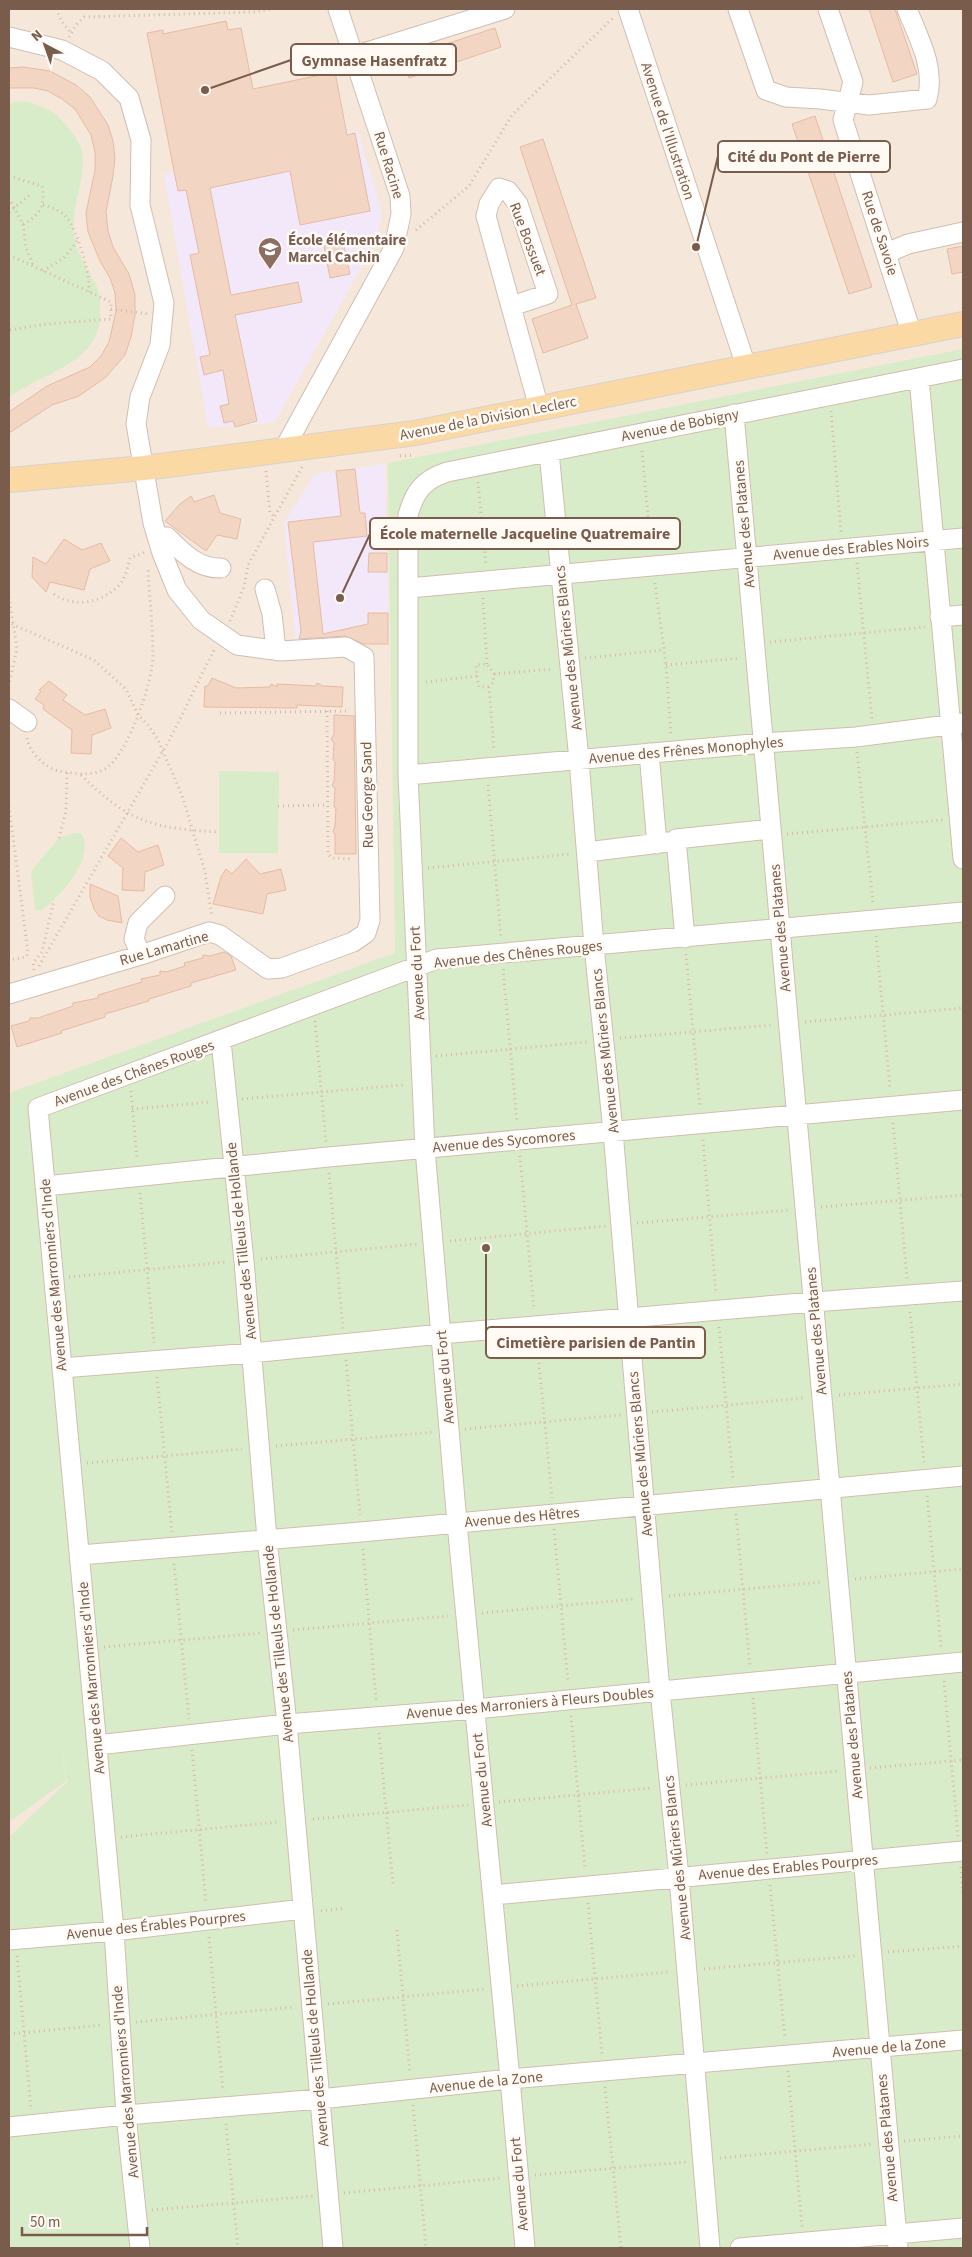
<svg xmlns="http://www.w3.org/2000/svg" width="972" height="2257" viewBox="0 0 972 2257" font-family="'Source Sans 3',sans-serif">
<rect width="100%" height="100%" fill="#fdf6ec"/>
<!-- residential -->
<path fill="#f5e8da" d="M9 9H963V2248H9Z"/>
<!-- education -->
<path fill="#f3e8fa" d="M358 131 382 213 377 239 275 422 208 428 164 175Z
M385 464 389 644 296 647 284 523 315 474Z"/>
<!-- green -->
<path fill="#d8ecc9" d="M24 101C32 104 41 106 49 110 60 115 79 139 82 151 87 179 70 206 74 234 78 258 88 268 98 289 101 295 101 323 98 330 84 368 38 376 9 397V103Z
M963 349V2248H9V1837L67 1782 58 1725 66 1781 9 1822V1093L395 953 388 463Z
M219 771 279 772 278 853H219Z
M74 833H81C97 857 59 898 41 911L35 910 31 871 59 838Z"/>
<!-- building -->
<path fill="#f3d5c3" stroke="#e6bba3" d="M869 9H895L917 74 893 82Z
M226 21 228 30 241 28 253 89 335 72 347 135 355 133 370 211 300 225 290 171 210 188 231 295 298 282 302 302 235 315 257 421 235 427 233 421 224 423 220 406 229 404 223 370 204 375 200 357 210 355 190 255 199 253 186 190 178 191 147 33 163 30V34Z
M495 28 501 47 409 78 403 58Z
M23 67 50 71 76 85 90 97 108 125 113 141 115 158 113 176 106 212 108 231 113 247 129 274 135 295V315L131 337 125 355 106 377 79 396 52 405 9 433V412L47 386 90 367 101 356 109 342 116 311 115 293 110 278 100 261 88 232 86 213 95 170V152L91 135 75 109 62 99 48 91 34 88H9V68Z
M815 116 872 287 849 294 792 124Z
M543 139 596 298 576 304 588 338 543 353 532 319 572 305 520 147Z
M343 242 350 274 330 278 324 246Z
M963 246V272L952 274 947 249Z
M355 469 360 513H365L367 536 313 542 323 634 368 624V613H388V644H364L345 636 299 639 301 631 288 522 341 516 336 471Z
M214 495 220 513 241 519 237 539 217 535 206 551 165 521 179 505 191 496 194 502Z
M64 539 82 550 101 543 110 561 90 569 84 590 50 582 46 592 32 577 33 557 46 564Z
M369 553H387V572H368Z
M212 678 236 688 270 687 271 684 277 687V684L316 686 317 683 323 686 343 687 342 707 297 705V708L204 707 205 686H208Z
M49 681 67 695 63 700 85 715 105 709 111 728 92 735 91 754 71 753 72 730 43 709 44 705 35 699 41 691 39 690Z
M334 715 354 716 356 854H335V834L333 832 335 826 336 807H334L335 788 332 786 334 781 335 762 333 760 334 742 331 740 334 734Z
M121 838 138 852 158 845 164 865 145 872 144 891 122 890 123 868 108 856Z
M246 859 260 874 281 869 286 890 267 894 263 914 213 904 221 877 226 869 232 874Z
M90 884 118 896 122 923 107 920 99 916 94 909 90 897Z
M224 952 231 956 236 970 191 983V986L149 999V1001L105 1014V1017L61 1031 62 1033 17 1047 11 1026 29 1021 30 1018H38L73 1006V1003L98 998V995L142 982 141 979 160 975V971L166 972 185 966 184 963 203 958V955L210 956Z"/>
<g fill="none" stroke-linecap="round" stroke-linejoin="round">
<!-- minor casing -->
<g stroke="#d1beb0" stroke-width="21">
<path id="minor" d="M628 9 746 366
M738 9 766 90 786 97 820 99 869 105 927 99C936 68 918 37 907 9
M828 9 853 82 843 120 912 335
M9 37 62 50 102 71 129 98 141 140 140 205 164 303 160 345 140 397 136 424 153 523 162 553 177 590 201 620 237 645 281 651 346 647 364 657 370 920 366 933 353 942 282 968 268 969 220 935 209 932 141 955 9 994
M354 56 505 9
M887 253 908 244 963 232
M512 306 548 294 518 204 508 191 499 188 489 204 486 216 539 408
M919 378 963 859
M734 414 898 2248
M284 449 394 248 401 214 400 196 338 9
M549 452 579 760 594 946 613 1131 660 1691 679 1877 710 2248
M157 536 167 537C182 552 198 569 221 568
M409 588 963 538
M265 589 272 614 276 650
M940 617 963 615
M9 709 27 722
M649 753 657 844
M408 775 763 743 856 737 963 723
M587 852 668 842
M685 938 676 839 771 829
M141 955 134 939 138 923 165 896
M221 1041 244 1261 267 1539 287 1724 333 2248
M45 1186 328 1157 963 1100
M62 1368 252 1353 441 1334 813 1302 963 1291
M80 1555 361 1532 963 1476
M97 1745 287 1724 475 1709 963 1662
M493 1895 963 1851
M9 1940 114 1931 303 1909
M9 2127 126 2115 320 2099 510 2079 963 2040
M140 2248 126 2115 114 1931 38 1108 437 959 963 912
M525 2248 510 2079 457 1523 425 1149 408 775V515C415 491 423 480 447 472L963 369
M740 2248 963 2228"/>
</g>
<!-- major casing -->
<g stroke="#dad1cd" stroke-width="26">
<path id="major" d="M9 480 144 468 415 433 963 324"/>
</g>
<!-- path -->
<path stroke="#d9b8a5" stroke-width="3" stroke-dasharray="1 4" stroke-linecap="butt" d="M56 9 62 22 71 33
M69 37 76 25 84 17 253 12 274 9
M9 176 42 186C46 204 39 217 23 224
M9 198 23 224 26 248 34 267
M43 205C52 208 61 210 67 218 77 230 91 276 89 292
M9 212 31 194
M416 230 469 186 512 115 614 17
M9 255 111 302V319L47 324 9 330
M43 271 64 258 77 241
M111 309 148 314
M831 411 841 532
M642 451 651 549
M400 456 414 455
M266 471 270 513 274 516
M478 482 486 565
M857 563 872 719
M655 583 666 665 671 736
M54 594C72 607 98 604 115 589 125 582 127 569 130 558L146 552
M9 597 17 649 9 684
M483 598 487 664
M230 621 244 587 248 565 302 467
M12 624 94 660 126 689 138 715 148 725 158 740 182 795 205 872 212 917
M770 642 925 627
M585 658 664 650
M666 665 740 658
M494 674 553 669
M477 676 479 687H489
M426 682 477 676 476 665 487 664 494 674 493 683 489 687 494 751
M327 711 328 854 332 858 353 859
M220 713 350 711
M27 738C29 752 46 769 59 771 74 773 91 777 105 769 128 755 153 681 153 655 153 626 149 596 148 567
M857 752 873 903
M81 775C130 823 151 828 219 832
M488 785 501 938
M9 806 28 953 26 957 9 960
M278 806 328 805
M787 834 943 820
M59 838 66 811 67 772
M428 868 571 854
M876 936 890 1089
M686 954 700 1107
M39 966 171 737 214 650
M503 969 517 1122
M34 970 33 963 42 952 54 900
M315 1021 326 1142
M805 1022 963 1008
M620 1038 773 1025
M436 1056 587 1042
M131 1091 137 1159
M242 1099 402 1085 405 1082
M132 1109 211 1102
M893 1123 907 1279
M703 1140 716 1294
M520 1156 534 1309
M329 1173 343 1329
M140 1193 154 1343
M821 1207 963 1195
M637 1223 790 1210
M450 1241 606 1226
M261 1259 417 1244
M69 1277 227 1262
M910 1312 924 1463
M719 1327 733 1480
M537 1343 552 1498
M346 1360 360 1515
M157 1377 172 1532
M839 1395 963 1384
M652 1412 805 1398
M465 1429 621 1415
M276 1446 434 1432
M87 1463 242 1449
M927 1496 941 1647
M736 1514 750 1667
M554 1529 568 1683
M363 1549 376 1700
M174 1564 189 1719
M855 1579 963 1569
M669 1596 822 1582
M482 1613 635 1599
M293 1630 448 1616
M104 1647 262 1633
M944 1681 958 1836
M753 1698 767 1854
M571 1716 585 1869
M379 1733 393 1885
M192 1750 206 1903
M870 1768 963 1760
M686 1785 839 1771
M499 1802 653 1788
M313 1819 468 1805
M121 1837 279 1822
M961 1867 963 1895
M770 1885 785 2038
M588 1903 602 2054
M321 1911 345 1908
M397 1930 410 2074
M209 1937 223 2090
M888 1952 963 1946
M17 1956 31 2109
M704 1969 855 1956
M517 1986 670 1972
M328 2004 486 1989
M136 2022 294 2007
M9 2034 103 2025
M788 2071 802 2227
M605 2087 621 2248
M413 2105 426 2248
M226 2124 238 2248
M904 2141 963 2136
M720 2158 873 2144
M535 2175 686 2162
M344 2193 502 2178
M152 2210 313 2196"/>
<!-- minor -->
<use href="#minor" stroke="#fff" stroke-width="19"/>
<!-- major -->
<use href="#major" stroke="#fbd9a5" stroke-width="24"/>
</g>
<!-- icons -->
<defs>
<g id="school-pin" transform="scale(1.25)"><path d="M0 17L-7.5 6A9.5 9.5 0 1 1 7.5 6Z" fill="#8d6e63" stroke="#fffaf3"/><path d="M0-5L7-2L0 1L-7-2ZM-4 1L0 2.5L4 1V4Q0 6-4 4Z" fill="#fff"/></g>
</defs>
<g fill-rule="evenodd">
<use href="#school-pin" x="270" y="249"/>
</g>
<g text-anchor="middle" stroke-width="5" stroke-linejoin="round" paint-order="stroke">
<!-- street labels -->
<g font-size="15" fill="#7a5c4d" stroke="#fffaf3">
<text transform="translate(668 131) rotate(72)" y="5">Avenue de l'Illustration</text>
<text transform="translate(389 165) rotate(73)" y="5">Rue Racine</text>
<text transform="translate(880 233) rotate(72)" y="5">Rue de Savoie</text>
<text transform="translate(528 239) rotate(69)" y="5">Rue Bossuet</text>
<text transform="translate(488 418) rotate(-11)" y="5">Avenue de la Division Leclerc</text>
<text transform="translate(680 425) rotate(-11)" y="5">Avenue de Bobigny</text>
<text transform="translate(744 524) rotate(-95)" y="5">Avenue des Platanes</text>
<text transform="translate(851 548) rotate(-5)" y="5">Avenue des Erables Noirs</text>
<text transform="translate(568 648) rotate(-96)" y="5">Avenue des Mûriers Blancs</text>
<text transform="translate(686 750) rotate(-5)" y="5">Avenue des Frênes Monophyles</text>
<text transform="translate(367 795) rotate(-91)" y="5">Rue George Sand</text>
<text transform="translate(780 928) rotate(-95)" y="5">Avenue des Platanes</text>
<text transform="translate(164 948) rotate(-16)" y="5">Rue Lamartine</text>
<text transform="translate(518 954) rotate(-6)" y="5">Avenue des Chênes Rouges</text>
<text transform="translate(417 973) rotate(-93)" y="5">Avenue du Fort</text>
<text transform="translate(605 1051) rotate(-96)" y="5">Avenue des Mûriers Blancs</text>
<text transform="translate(134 1073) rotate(-20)" y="5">Avenue des Chênes Rouges</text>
<text transform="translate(504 1141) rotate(-5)" y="5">Avenue des Sycomores</text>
<text transform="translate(241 1241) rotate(-96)" y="5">Avenue des Tilleuls de Hollande</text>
<text transform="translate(53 1275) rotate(-95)" y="5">Avenue des Marronniers d'Inde</text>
<text transform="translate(816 1331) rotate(-95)" y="5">Avenue des Platanes</text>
<text transform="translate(445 1377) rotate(-95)" y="5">Avenue du Fort</text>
<text transform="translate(640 1454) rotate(-95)" y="5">Avenue des Mûriers Blancs</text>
<text transform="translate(522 1517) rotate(-5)" y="5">Avenue des Hêtres</text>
<text transform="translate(278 1644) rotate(-96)" y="5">Avenue des Tilleuls de Hollande</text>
<text transform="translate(91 1678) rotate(-95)" y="5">Avenue des Marronniers d'Inde</text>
<text transform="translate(530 1703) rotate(-5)" y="5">Avenue des Marroniers à Fleurs Doubles</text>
<text transform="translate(852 1735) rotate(-95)" y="5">Avenue des Platanes</text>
<text transform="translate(482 1780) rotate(-96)" y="5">Avenue du Fort</text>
<text transform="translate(677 1858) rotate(-96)" y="5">Avenue des Mûriers Blancs</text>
<text transform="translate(788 1867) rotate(-5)" y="5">Avenue des Erables Pourpres</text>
<text transform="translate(156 1925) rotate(-6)" y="5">Avenue des Érables Pourpres</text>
<text transform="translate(889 2047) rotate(-5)" y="5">Avenue de la Zone</text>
<text transform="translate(315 2048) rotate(-95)" y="5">Avenue des Tilleuls de Hollande</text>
<text transform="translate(125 2082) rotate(-95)" y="5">Avenue des Marronniers d'Inde</text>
<text transform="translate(486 2082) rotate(-6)" y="5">Avenue de la Zone</text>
<text transform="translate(887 2138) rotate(-95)" y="5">Avenue des Platanes</text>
<text transform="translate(519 2184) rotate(-95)" y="5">Avenue du Fort</text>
</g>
<!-- education labels -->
<g font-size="15" font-weight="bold" fill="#785e54" stroke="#fffaf3" text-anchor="start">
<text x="288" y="245">École élémentaire<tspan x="288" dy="17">Marcel Cachin</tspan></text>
</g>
</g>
<!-- callouts -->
<path fill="none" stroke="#7a5c4d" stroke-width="2" d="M205 90L291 60M696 247L718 156M340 598L370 534M486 1248L486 1342"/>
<g fill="#7a5c4d" stroke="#fffaf3" stroke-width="2">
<circle cx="205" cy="90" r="5"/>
<circle cx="696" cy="247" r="5"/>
<circle cx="340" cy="598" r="5"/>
<circle cx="486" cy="1248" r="5"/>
</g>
<g fill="#fffaf3" stroke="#7a5c4d" stroke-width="2">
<rect x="291" y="44" width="165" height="31" rx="5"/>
<rect x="718" y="141" width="172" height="31" rx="5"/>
<rect x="370" y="518" width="310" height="31" rx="5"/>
<rect x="486" y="1327" width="219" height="31" rx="5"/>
</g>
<g font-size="16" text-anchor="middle" font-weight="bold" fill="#7a5c4d">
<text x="374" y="66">Gymnase Hasenfratz</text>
<text x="804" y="162">Cité du Pont de Pierre</text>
<text x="525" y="539">École maternelle Jacqueline Quatremaire</text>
<text x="596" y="1348">Cimetière parisien de Pantin</text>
</g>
<!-- border -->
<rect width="972" height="2257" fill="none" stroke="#7a5c4d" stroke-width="20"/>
<!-- north arrow -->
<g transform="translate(45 45) rotate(319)" stroke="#fffaf3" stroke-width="4" paint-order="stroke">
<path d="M0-4L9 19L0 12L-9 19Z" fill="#7a5c4d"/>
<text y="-8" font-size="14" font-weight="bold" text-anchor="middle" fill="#7a5c4d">N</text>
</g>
<!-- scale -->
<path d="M22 2227v8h125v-8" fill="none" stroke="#7a5c4d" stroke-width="2.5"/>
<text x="30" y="2227" font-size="15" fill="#7a5c4d" stroke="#fffaf3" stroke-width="4" paint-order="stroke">50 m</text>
</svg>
